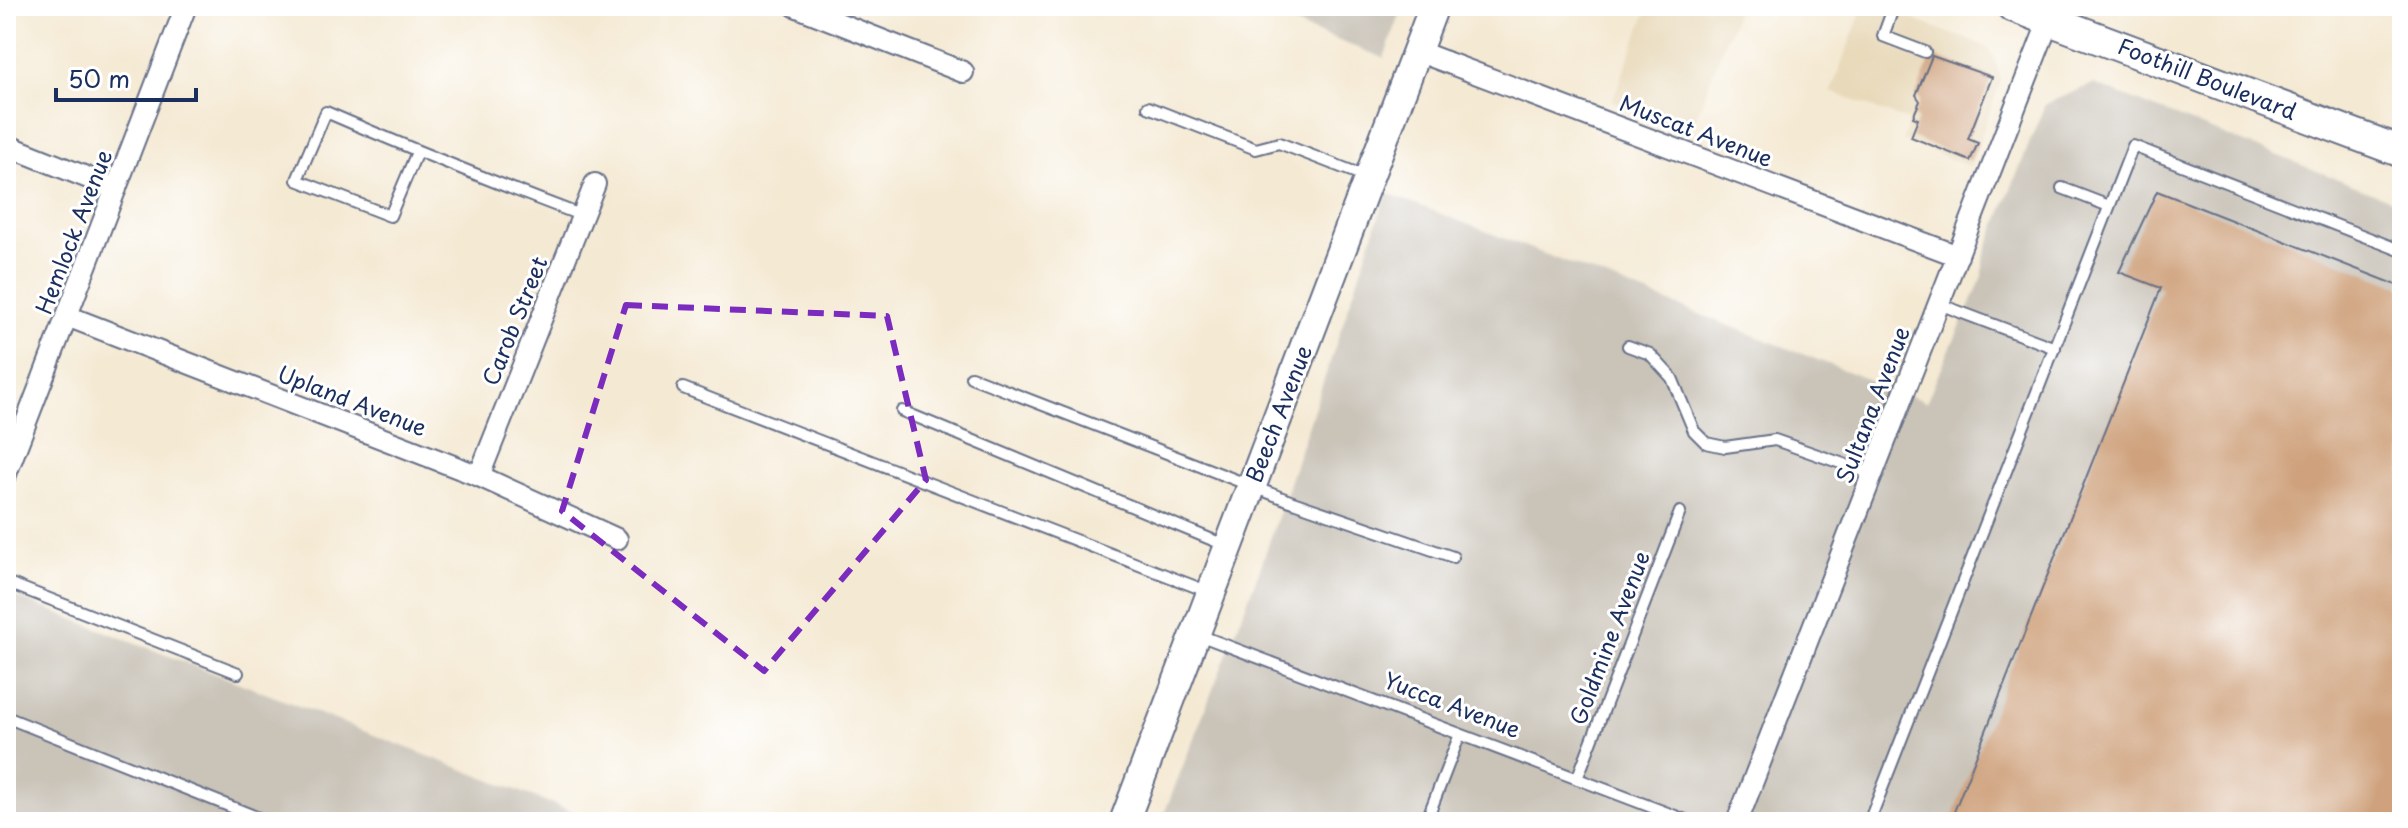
<svg xmlns="http://www.w3.org/2000/svg" width="2408" height="828" viewBox="0 0 2408 828" font-family="'Playpen Sans',sans-serif">
<rect width="100%" height="100%" fill="#fff"/>
<filter id="ink" filterUnits="userSpaceOnUse"><feTurbulence type="fractalNoise" baseFrequency=".0125" numOctaves="2"/><feDisplacementMap in="SourceGraphic" scale="16" xChannelSelector="R" yChannelSelector="G"/><feConvolveMatrix kernelMatrix="1 2 1 2 8 2 1 2 1" color-interpolation-filters="sRGB"/></filter>
<filter id="wash" filterUnits="userSpaceOnUse"><feTurbulence type="fractalNoise" baseFrequency=".006" numOctaves="4" result="noise"/><feDisplacementMap in="SourceGraphic" scale="32" xChannelSelector="R" yChannelSelector="G"/><feGaussianBlur stdDeviation="1.8" result="paint"/><feColorMatrix in="noise" values="0 0 0 0 0 0 0 0 0 0 0 0 0 0 0 0 0 1.4 0 .05"/><feComposite in="paint" operator="in"/></filter>
<g filter="url(#wash)">
<rect width="100%" height="100%" fill="#f4e9d3"/>
<!-- built -->
<path fill="#e8d9ba" d="M1649 6H1739L1690 132 1612 101Z
M1863 6H1877L1987 47 1994 56 2001 81 1970 167 1903 140 1909 121 1831 92Z"/>
<!-- industrial -->
<path fill="#c9c3b8" d="M1247 6H1403L1384 58Z
M2093 84 2402 204V822H1161L1260 569 1387 193 1926 402 1983 276V259L2045 104Z
M6 593 599 822H6Z"/>
<g id="blocks">
<!-- building -->
<path fill="#cfa27d" d="M1932 56 1992 77 1968 139 1978 143 1970 161 1911 137 1918 119 1913 117 1920 101 1916 95Z
M2157 191 2402 287V822H1950L2161 288 2119 272Z"/>
</g>
</g>
<g filter="url(#ink)">
<use href="#blocks" fill-opacity="0" stroke="#677087" stroke-width="2"/>
<g fill="none" stroke-linecap="round" stroke-linejoin="round">
<!-- lane casing -->
<g stroke="#677087" stroke-width="14">
<path id="lane" d="M1894 6 1883 36 1925 52
M1148 107 1256 149 1279 143 1367 177
M417 152 390 216 297 180 326 112C411 149 496 183 583 216
M2062 188 2109 206
M1939 304 2055 348
M1628 346 1650 354 1672 378 1694 431 1706 443 1725 447 1775 440 1872 474
M971 377 1290 501 1453 557
M683 388 1209 592
M902 411 1227 546
M6 582 238 673
M1199 635 1691 822
M6 717 269 822
M1577 779 1680 512
M1426 822 1460 734
M1869 822 2133 146 2402 251"/>
</g>
<!-- street casing -->
<g stroke="#677087" stroke-width="24">
<path id="street" d="M795 6 963 72
M1417 51 1958 256
M6 145 116 189
M67 316 479 476 617 539
M6 474 186 6
M479 476 595 184
M1737 822 2053 10"/>
</g>
<!-- secondary casing -->
<g stroke="#677087" stroke-width="32">
<path id="secondary" d="M1124 822 1434 6"/>
</g>
<!-- primary casing -->
<g stroke="#677087" stroke-width="34">
<path id="primary" d="M2012 6 2402 152"/>
</g>
<!-- lane -->
<use href="#lane" stroke="#fff" stroke-width="10"/>
<!-- street -->
<use href="#street" stroke="#fff" stroke-width="20"/>
<!-- secondary -->
<use href="#secondary" stroke="#fff" stroke-width="28"/>
<!-- primary -->
<use href="#primary" stroke="#fff" stroke-width="30"/>
</g>
</g>
<!-- marked area -->
<path fill="none" stroke="#7b2cbf" stroke-width="6" stroke-dasharray="16 10" stroke-linejoin="round" d="M626 305 887 316 926 480 764 671 562 511Z"/>
<g text-anchor="middle" stroke-width="6" stroke-linejoin="round" paint-order="stroke">
<!-- street labels -->
<g font-size="22" fill="#1b2f5e" stroke="#fff">
<text transform="translate(2207 79) rotate(21)" y="8">Foothill Boulevard</text>
<text transform="translate(1696 131) rotate(21)" y="8">Muscat Avenue</text>
<text transform="translate(74 232) rotate(-69)" y="8">Hemlock Avenue</text>
<text transform="translate(515 321) rotate(-68)" y="8">Carob Street</text>
<text transform="translate(352 401) rotate(21)" y="8">Upland Avenue</text>
<text transform="translate(1873 405) rotate(-69)" y="8">Sultana Avenue</text>
<text transform="translate(1279 414) rotate(-69)" y="8">Beech Avenue</text>
<text transform="translate(1610 638) rotate(-69)" y="8">Goldmine Avenue</text>
<text transform="translate(1452 705) rotate(21)" y="8">Yucca Avenue</text>
</g>
</g>
<!-- margin -->
<rect width="2408" height="828" fill="none" stroke="#fff" stroke-width="32"/>
<!-- scale -->
<path d="M56 88v12h140v-12" fill="none" stroke="#1b2f5e" stroke-width="4"/>
<text x="68" y="88" font-size="24" fill="#1b2f5e" stroke="#ffffff" stroke-width="6" paint-order="stroke">50 m</text>
</svg>
